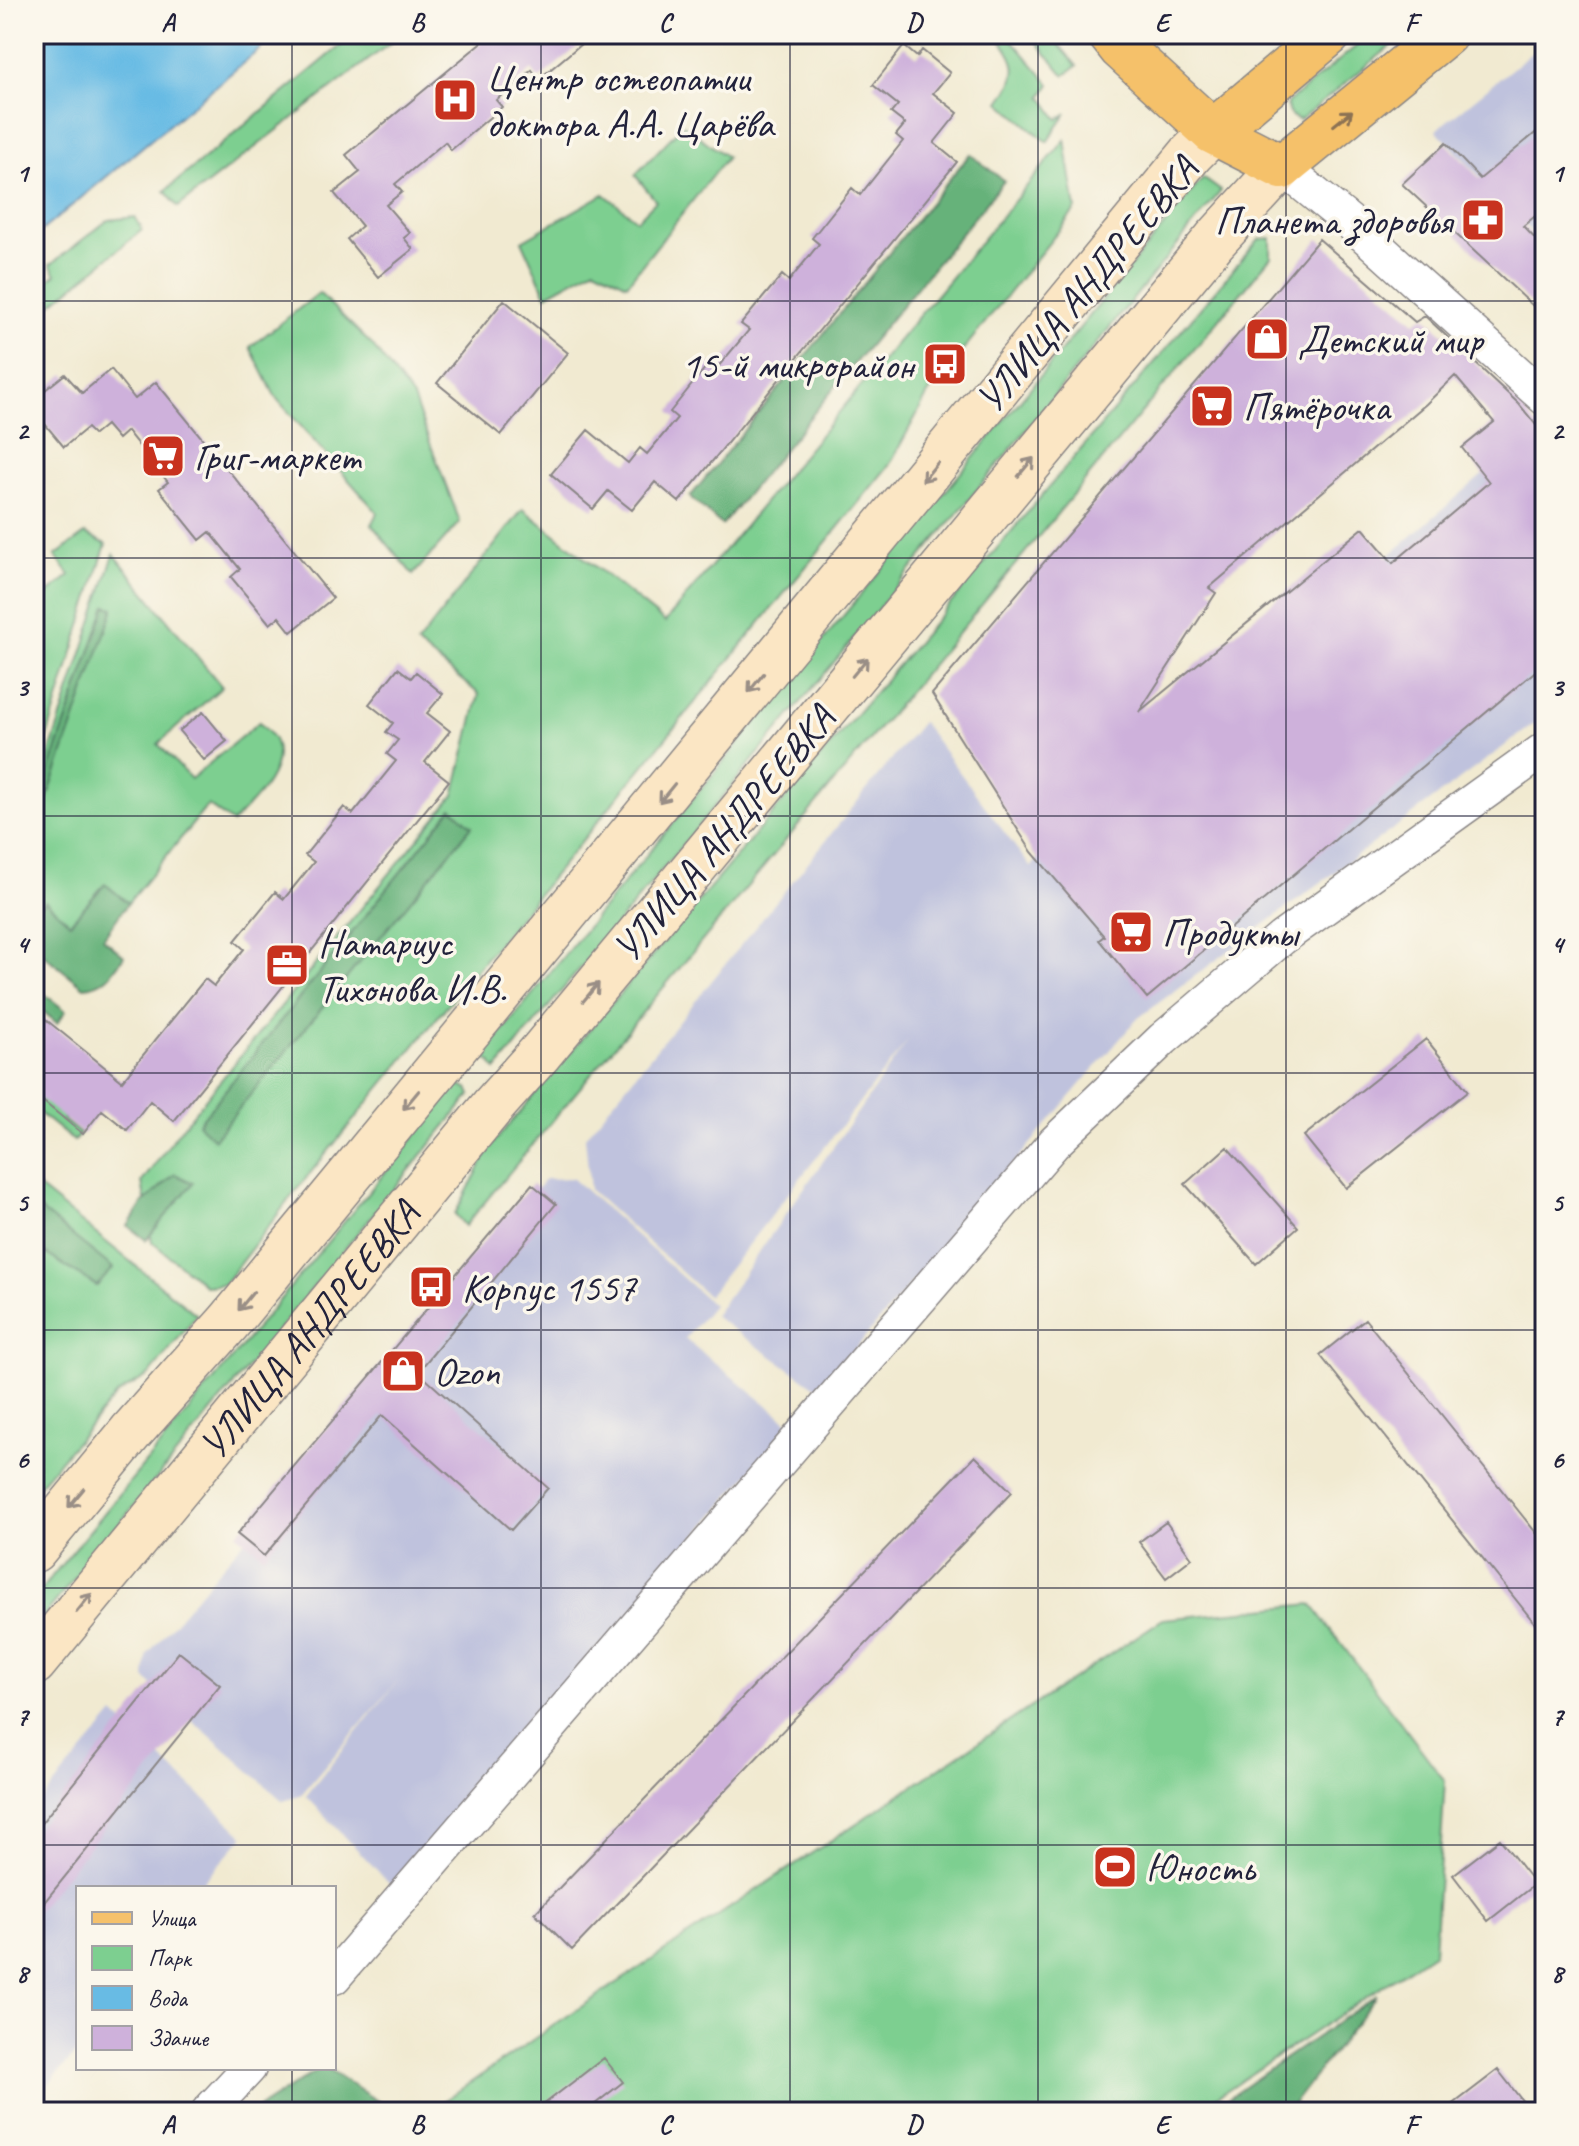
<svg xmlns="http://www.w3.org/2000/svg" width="1579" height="2146" viewBox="0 0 1579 2146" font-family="Caveat,sans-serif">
<rect width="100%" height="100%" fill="#fbf7ec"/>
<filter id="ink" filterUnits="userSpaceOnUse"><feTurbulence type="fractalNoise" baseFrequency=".0125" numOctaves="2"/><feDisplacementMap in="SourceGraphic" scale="16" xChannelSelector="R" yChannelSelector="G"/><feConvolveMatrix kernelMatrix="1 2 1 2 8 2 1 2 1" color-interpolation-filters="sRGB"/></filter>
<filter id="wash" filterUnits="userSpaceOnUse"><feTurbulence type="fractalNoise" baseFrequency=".006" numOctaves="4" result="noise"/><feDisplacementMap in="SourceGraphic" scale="32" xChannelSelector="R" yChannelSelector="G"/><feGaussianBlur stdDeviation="1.8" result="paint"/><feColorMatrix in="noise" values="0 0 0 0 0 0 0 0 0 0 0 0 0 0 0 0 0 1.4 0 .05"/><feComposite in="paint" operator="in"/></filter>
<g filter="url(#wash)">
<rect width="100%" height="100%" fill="#f1ead1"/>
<!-- industrial -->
<path fill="#bfc2dd" d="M1545 42V246L1436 130Z
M1515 447 1545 487V716L1137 1019 820 1390 714 1316 910 1038 708 1296 590 1190 585 1137 922 722 1031 868 1039 857Z
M572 1178 713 1305 685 1339 791 1424 396 1890 306 1796 399 1679 300 1796 283 1801 145 1678 147 1655 400 1357 545 1179Z
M114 1714 244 1836 198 1888H78V2051L34 2101V1809Z"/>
<!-- green -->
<path fill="#7dcf90" stroke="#507866" stroke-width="2" d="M355 34H402L178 207 165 191Z
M996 34H1007L1050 84 1042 96 1058 119 1067 113 1047 142 1000 102C1022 71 1018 63 996 34Z
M1030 34H1050L1077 66 1064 75Z
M1371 34H1406L1300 120C1290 117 1287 113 1287 103Z
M683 125 727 157 627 284 595 268 546 295 522 241 604 194 637 220 656 201 635 175Z
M1065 140 1076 209 928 394 890 464 298 1188 224 1284 206 1286 152 1242 142 1182 180 1130 454 795 479 694 417 644 523 509 665 622Z
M1203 178 1221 191 1010 450 496 1070 490 1061 480 1058Z
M135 217 142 230 34 319V291L56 274 50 265 108 220Z
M1271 238V257L465 1226 455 1214 491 1146 1259 239Z
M319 293 372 345 413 398 460 522 413 575 372 525 377 512 276 398 250 347Z
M85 534 106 544 34 779V605L70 575 55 556Z
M114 554 222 687 158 744 191 779 259 722C264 728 273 735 275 742 286 773 251 803 232 823L208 805 128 903 105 884 70 923 45 901 34 912V836L113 608 106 606 34 815V801Z
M457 1085 468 1088 471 1095 34 1628V1598Z
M34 1086 68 1113 63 1120 80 1134 74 1141 34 1109Z
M34 1184 197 1315 149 1375 116 1395 34 1491V1246L96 1286 113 1268 34 1205Z
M1311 1604 1445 1781 1434 1952 1194 2112H428L560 2021 1163 1619Z"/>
<!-- forest -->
<path fill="#66b27a" stroke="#446a5a" stroke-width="2" d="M970 154 1004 181 722 525 690 497Z
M106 606 114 608 34 836V815Z
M452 808 472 826 214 1139 198 1124Z
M105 884 128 903 103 938 124 956C113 972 105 986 84 987L34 947V912L45 901 70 923Z
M34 986 66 1011 57 1023 34 1004Z
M175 1174 193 1183 146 1240 128 1226 143 1203Z
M34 1205 113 1268 97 1286 34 1246Z
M1377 1995 1287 2112H1208Z
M321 2068H325L379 2102 387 2112H252Z"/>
<!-- water -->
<path fill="#68bbe4" stroke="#456e90" stroke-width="2" d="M34 34H278L34 237Z"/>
<g id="blocks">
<!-- building -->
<path fill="#ceb1db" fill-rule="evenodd" d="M492 34H593L539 79 532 70 496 100 502 107 477 128 451 150 445 142 395 184 402 192 386 205 410 233 404 238 413 249 378 277 347 239 362 226 334 193 360 172 346 155Z
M904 46 917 57 922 50 950 73 933 93 958 113 934 143 957 162 679 502 655 482 632 510 608 491 593 509 551 474 588 430 628 463 640 448 647 454 677 418 670 412 710 362 717 368 749 330 741 324 761 300 782 275 789 281 819 244 812 238 852 188 860 195 903 141 896 135 905 124 891 113 898 105 873 85Z
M1545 125V208L1523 226 1545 249V317L1402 184 1446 143 1480 179Z
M1319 239 1415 322 1425 316 1519 404 1545 436V663L1147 998 1099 940 1104 936 1032 852 932 694ZM1455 376 1494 422 1462 448 1489 482 1393 563 1363 528 1139 712 1216 593 1209 588 1426 404Z
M504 300 568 353 501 435 437 383Z
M111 369 135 399 156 382 333 598 291 632 279 617 270 624 231 577 240 569 210 532 200 540 159 489 168 482 127 431 118 439 106 425 94 435 87 428 64 447 34 411V399L65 374 82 393Z
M398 668 411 678 416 672 443 694 427 713 450 731 425 762 449 781 174 1121 150 1101 127 1130 102 1110 83 1134 34 1094V1010L122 1081 205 979 214 986 244 949 235 941 275 892 284 899 314 862 305 855 344 807 353 814 396 761 387 754 398 740 386 732 393 723 369 704Z
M203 712 227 741 204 760 179 731Z
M1426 1039 1468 1091 1346 1188 1304 1136Z
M1227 1147 1298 1227 1256 1264 1185 1184Z
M532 1184 556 1204 418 1372 548 1488 511 1530 382 1415 264 1556 237 1534Z
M1365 1319 1545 1544V1636L1320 1355Z
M975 1456 1012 1492 572 1950 535 1913Z
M1166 1522 1192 1558 1166 1578 1139 1542Z
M179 1652 220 1685 34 1915V1832Z
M1500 1839 1535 1884 1488 1921 1453 1875Z
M604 2058 623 2082 585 2112H534Z
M1498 2070 1531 2112H1443Z"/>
</g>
</g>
<g filter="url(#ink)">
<use href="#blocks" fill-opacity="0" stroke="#8a8686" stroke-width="2"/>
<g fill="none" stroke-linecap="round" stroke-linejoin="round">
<!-- street casing -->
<g stroke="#8a8686" stroke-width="37">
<path id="street" d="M1282 167 1352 224 1545 398
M334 1977 1054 1143 1163 1039 1282 938 1545 749
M208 2112 249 2068"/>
</g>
<!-- secondary casing -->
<g stroke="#8a8686" stroke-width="47">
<g id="secondary">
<path d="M34 1550 131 1432 229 1322 1191 154 1213 132"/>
<path id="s1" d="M34 1663 492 1107 541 1052 1215 240 1282 167"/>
</g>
</g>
<!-- primary casing -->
<g stroke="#8a8686" stroke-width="47">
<path id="primary" d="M1110 34 1121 48 1213 132 1282 167
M1213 132 1329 34
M1282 167 1445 34"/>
</g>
<!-- street -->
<use href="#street" stroke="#fff" stroke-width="34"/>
<!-- secondary -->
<use href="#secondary" stroke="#fbe6c4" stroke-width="44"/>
<!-- primary -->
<use href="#primary" stroke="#f5c16b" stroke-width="44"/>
</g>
<!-- one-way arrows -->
<defs><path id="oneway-shaft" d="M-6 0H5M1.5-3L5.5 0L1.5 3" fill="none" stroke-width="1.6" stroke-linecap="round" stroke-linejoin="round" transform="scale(2)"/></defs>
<use stroke="#8c7253" href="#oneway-shaft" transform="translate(1343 118) rotate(-39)"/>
<g stroke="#998e86">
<use href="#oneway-shaft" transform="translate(1026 467) rotate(-50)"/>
<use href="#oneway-shaft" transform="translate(930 472) rotate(129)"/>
<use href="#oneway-shaft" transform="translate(860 667) rotate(-50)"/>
<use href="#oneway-shaft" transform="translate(756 683) rotate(129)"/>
<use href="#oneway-shaft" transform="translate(667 793) rotate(129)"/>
<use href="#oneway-shaft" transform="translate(591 992) rotate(-50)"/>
<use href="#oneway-shaft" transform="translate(411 1100) rotate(130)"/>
<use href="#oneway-shaft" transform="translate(246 1301) rotate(129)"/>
<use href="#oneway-shaft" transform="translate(76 1498) rotate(130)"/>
<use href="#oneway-shaft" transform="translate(84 1603) rotate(-51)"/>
</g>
</g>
<!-- grid -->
<path fill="none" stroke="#22223b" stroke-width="2" stroke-opacity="0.55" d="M292 34V1888M541 34V2112M790 34V2112M1038 34V2112M1286 34V2112M34 301H1545M34 558H1545M34 816H1545M34 1073H1545M34 1330H1545M34 1588H1545M34 1845H1545M292 2068V2112"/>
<!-- icons -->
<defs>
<g id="hospital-square" transform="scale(2.3)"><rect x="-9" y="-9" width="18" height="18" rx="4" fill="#c8321e" stroke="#fbf7ec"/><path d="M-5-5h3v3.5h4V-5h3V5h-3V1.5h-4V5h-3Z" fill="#fff"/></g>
<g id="pharmacy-square" transform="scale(2.3)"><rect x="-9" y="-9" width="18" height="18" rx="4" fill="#c8321e" stroke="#fbf7ec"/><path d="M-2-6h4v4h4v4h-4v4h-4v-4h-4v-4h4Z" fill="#fff"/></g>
<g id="shop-square" transform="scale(2.3)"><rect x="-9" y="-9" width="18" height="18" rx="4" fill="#c8321e" stroke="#fbf7ec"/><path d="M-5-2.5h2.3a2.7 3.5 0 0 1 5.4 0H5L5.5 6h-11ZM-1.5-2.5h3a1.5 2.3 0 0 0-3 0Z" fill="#fff"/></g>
<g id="bus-square" transform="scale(2.3)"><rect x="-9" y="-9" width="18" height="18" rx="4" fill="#c8321e" stroke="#fbf7ec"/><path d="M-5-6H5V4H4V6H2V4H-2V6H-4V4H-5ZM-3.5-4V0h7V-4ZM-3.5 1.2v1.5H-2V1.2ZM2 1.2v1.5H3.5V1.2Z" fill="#fff"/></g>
<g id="supermarket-square" transform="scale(2.3)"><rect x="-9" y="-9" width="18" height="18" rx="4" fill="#c8321e" stroke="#fbf7ec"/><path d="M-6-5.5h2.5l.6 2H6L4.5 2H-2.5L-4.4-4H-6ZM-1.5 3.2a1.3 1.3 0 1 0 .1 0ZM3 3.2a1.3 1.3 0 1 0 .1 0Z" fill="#fff"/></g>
<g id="office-square" transform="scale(2.3)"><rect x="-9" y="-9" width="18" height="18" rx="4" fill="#c8321e" stroke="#fbf7ec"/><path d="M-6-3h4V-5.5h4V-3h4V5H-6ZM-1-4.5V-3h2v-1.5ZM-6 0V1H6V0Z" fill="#fff"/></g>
<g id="stadium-square" transform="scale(2.3)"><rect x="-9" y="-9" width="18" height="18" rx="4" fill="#c8321e" stroke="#fbf7ec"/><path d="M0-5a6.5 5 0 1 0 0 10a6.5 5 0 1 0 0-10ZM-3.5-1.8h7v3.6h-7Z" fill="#fff"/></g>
</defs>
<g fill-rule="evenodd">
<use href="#hospital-square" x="455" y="100"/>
<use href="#pharmacy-square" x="1483" y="220"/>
<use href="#shop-square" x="1267" y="339"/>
<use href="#bus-square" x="945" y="364"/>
<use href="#supermarket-square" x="1212" y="406"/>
<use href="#supermarket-square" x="163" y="456"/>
<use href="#supermarket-square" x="1131" y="932"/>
<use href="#office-square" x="287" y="965"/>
<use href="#bus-square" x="431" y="1287"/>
<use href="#shop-square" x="403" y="1371"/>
<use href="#stadium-square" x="1115" y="1867"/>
</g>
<g text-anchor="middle" stroke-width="7" stroke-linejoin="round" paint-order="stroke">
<!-- poi labels -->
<g font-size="40" fill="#22223b" stroke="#fbf7ec" text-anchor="start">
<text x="486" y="91">Центр остеопатии<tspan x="486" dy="46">доктора А.А. Царёва</tspan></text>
<text x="1452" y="234" text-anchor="end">Планета здоровья</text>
<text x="1298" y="353">Детский мир</text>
<text x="914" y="378" text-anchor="end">15-й микрорайон</text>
<text x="1243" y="420">Пятёрочка</text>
<text x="194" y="470">Григ-маркет</text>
<text x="1162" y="946">Продукты</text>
<text x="318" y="956">Натариус<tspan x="318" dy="46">Тихонова И.В.</tspan></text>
<text x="462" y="1301">Корпус 1557</text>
<text x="434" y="1385">Ozon</text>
<text x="1146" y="1881">Юность</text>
</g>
<!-- street labels -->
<g font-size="40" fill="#22223b" stroke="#fbf7ec">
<text transform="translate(1086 284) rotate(-50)" y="14">УЛИЦА АНДРЕЕВКА</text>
<text transform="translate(723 833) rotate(-50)" y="14">УЛИЦА АНДРЕЕВКА</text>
<text dy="14" stroke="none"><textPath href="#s1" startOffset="432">УЛИЦА АНДРЕЕВКА</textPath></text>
</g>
</g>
<!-- margin -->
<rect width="1579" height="2146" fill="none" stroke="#fbf7ec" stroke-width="88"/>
<!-- legend -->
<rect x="76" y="1886" width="260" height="184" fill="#fbf7ec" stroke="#a4a2a5" stroke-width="2"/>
<rect x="92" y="1912" width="40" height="12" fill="#f5c16b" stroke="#a4a2a5" stroke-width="2"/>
<text x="148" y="1926" font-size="24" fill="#22223b">Улица</text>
<rect x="92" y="1946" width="40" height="24" fill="#7dcf90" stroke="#a4a2a5" stroke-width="2"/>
<text x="148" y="1966" font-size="24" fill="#22223b">Парк</text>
<rect x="92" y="1986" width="40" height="24" fill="#68bbe4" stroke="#a4a2a5" stroke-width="2"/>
<text x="148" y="2006" font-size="24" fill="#22223b">Вода</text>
<rect x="92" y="2026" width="40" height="24" fill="#ceb1db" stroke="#a4a2a5" stroke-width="2"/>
<text x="148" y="2046" font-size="24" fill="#22223b">Здание</text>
<rect x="44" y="44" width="1491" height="2058" fill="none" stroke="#22223b" stroke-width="3"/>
<g font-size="26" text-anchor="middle" font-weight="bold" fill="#22223b">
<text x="168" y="31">A</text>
<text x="417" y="31">B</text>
<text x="665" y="31">C</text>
<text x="914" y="31">D</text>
<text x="1162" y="31">E</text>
<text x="1411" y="31">F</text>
<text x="22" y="182">1</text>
<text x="1557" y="182">1</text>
<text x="22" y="439">2</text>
<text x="1557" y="439">2</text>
<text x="22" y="696">3</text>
<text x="1557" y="696">3</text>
<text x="22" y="953">4</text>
<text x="1557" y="953">4</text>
<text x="22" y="1211">5</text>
<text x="1557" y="1211">5</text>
<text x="22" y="1468">6</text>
<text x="1557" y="1468">6</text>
<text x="22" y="1725">7</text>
<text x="1557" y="1725">7</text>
<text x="22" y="1982">8</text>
<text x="1557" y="1982">8</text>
<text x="168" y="2133">A</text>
<text x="417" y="2133">B</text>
<text x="665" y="2133">C</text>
<text x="914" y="2133">D</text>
<text x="1162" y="2133">E</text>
<text x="1411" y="2133">F</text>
</g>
</svg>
